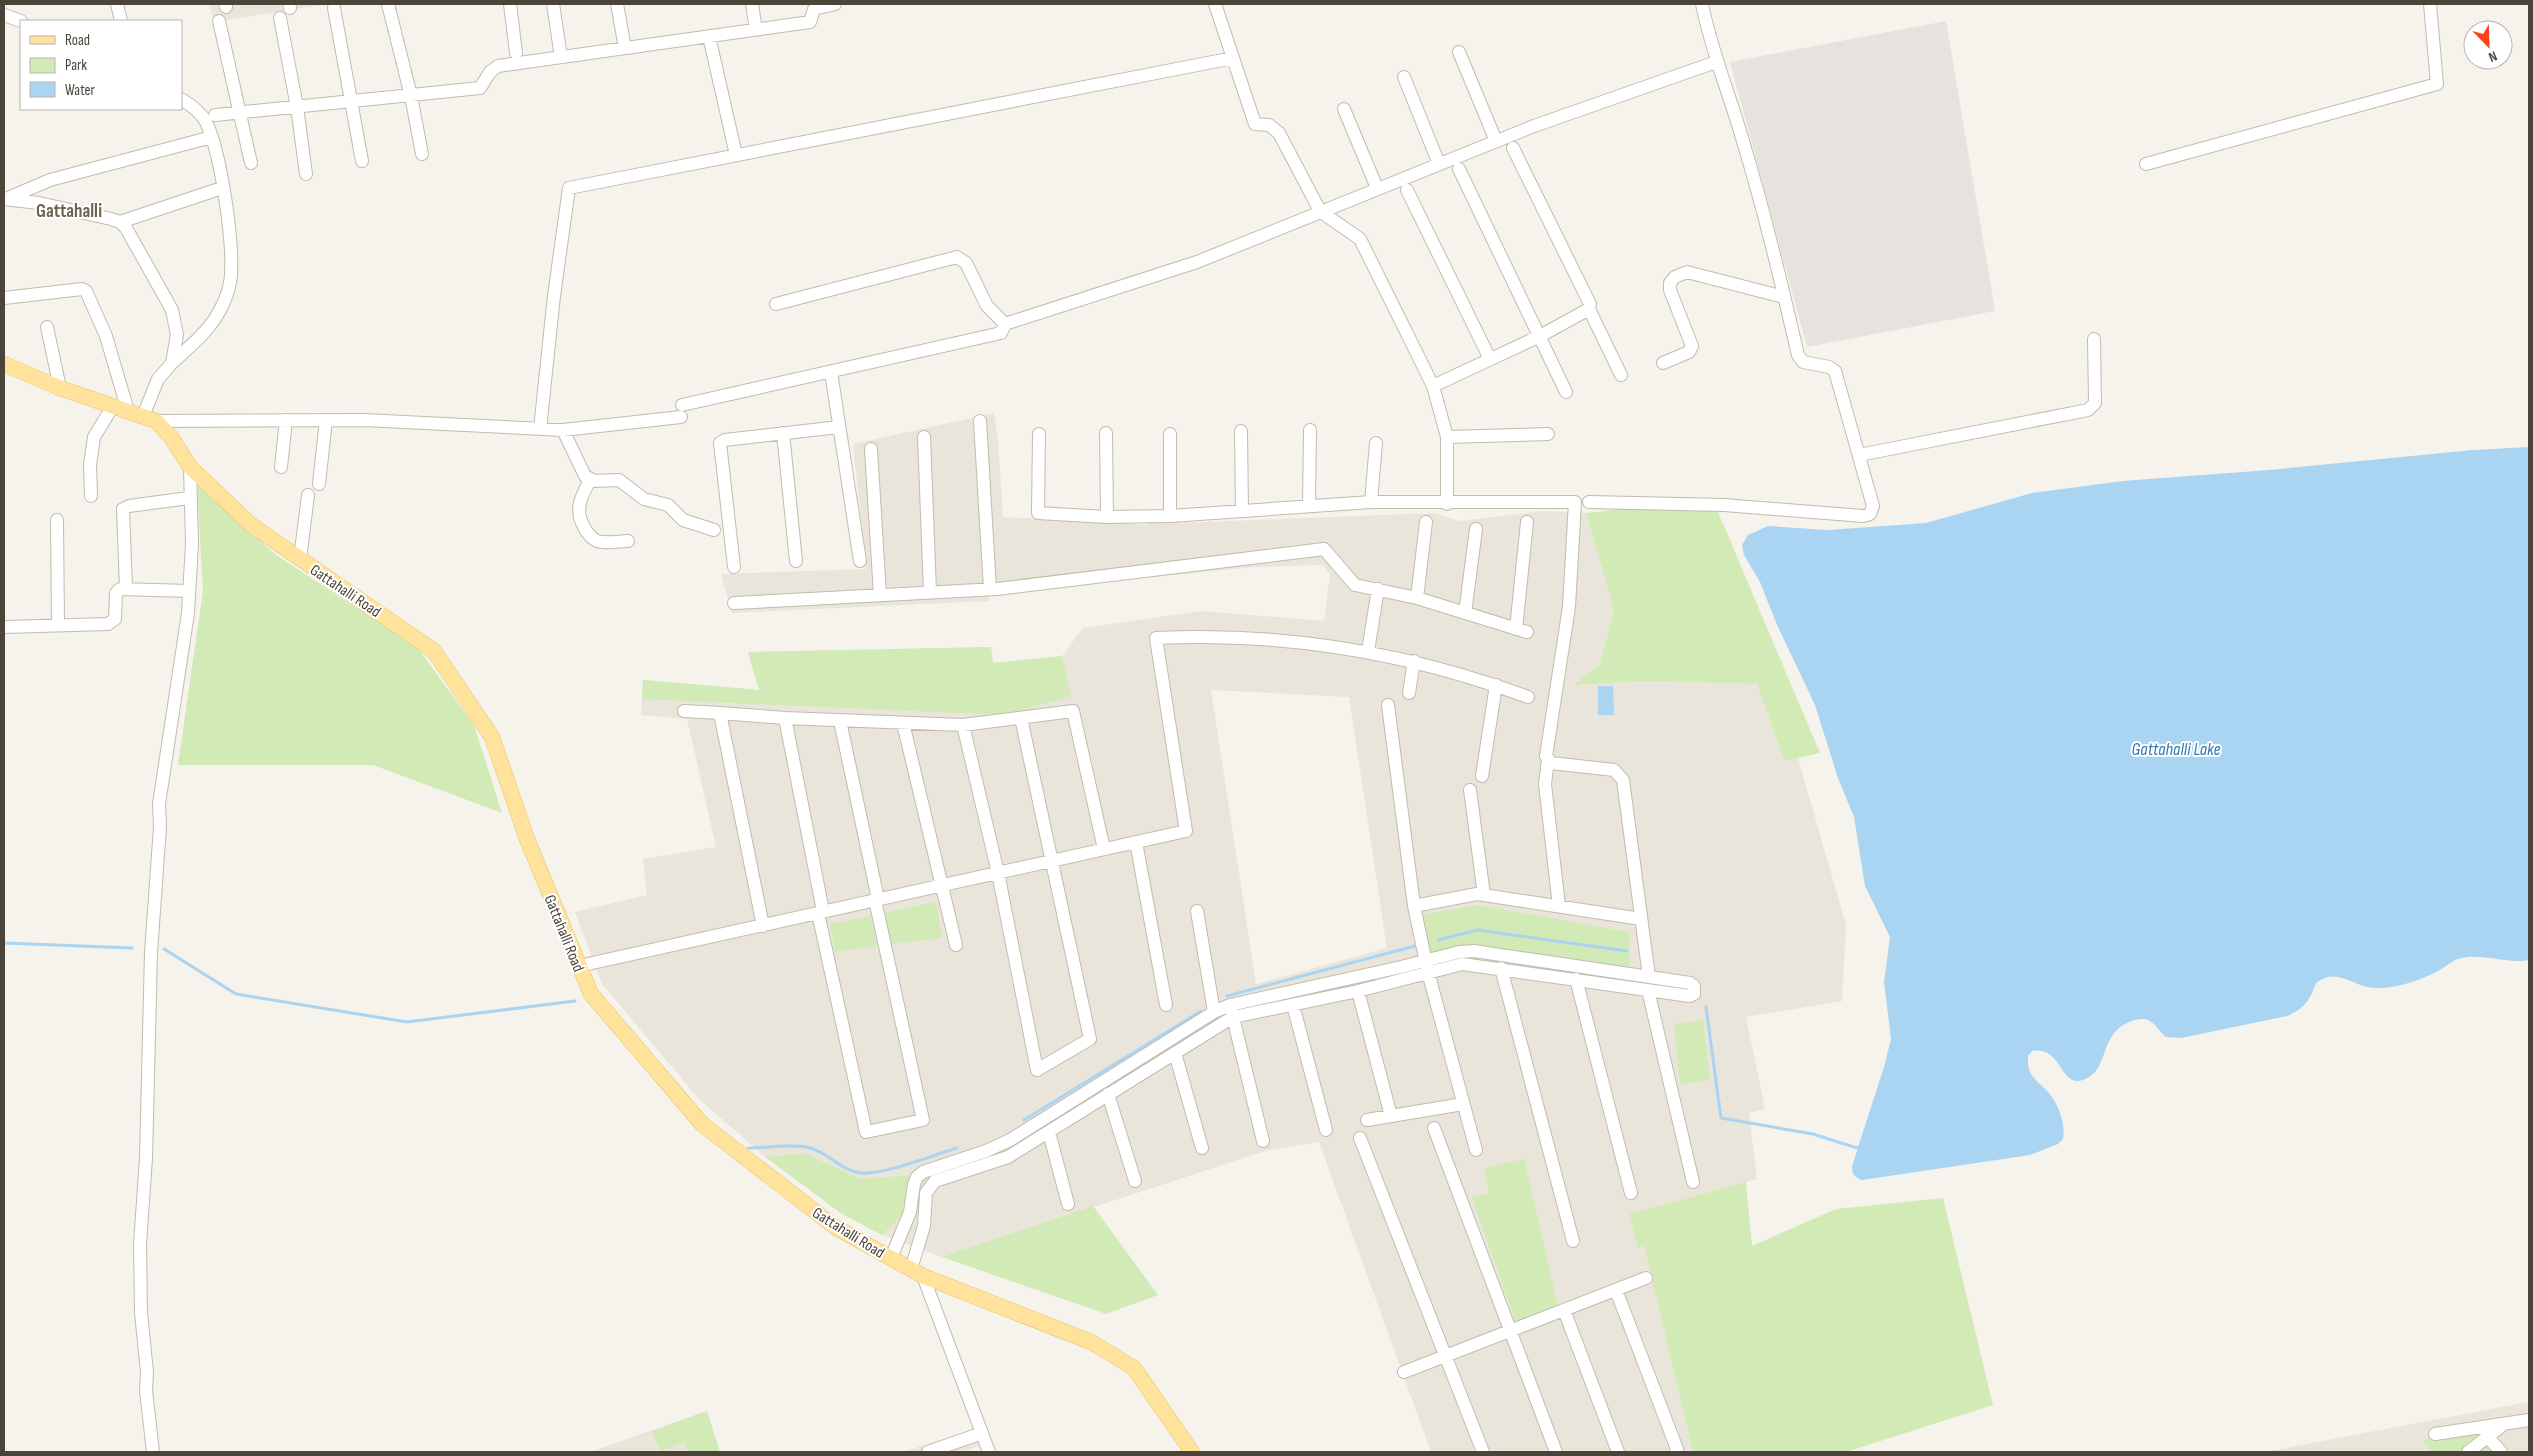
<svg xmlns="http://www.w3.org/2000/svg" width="2533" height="1456" viewBox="0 0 2533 1456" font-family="'Sofia Sans Condensed',sans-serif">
<rect width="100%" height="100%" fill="#f6f3ec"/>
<!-- residential -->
<path fill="#eae5da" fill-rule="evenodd" d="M208 4H326L215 22Z
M994 413 998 440 1003 517 1147 525 1153 522 1177 520 1179 523 1434 513 1459 521 1542 511 1586 513 1614 610 1600 664 1575 685 1645 681 1757 684 1784 761 1798 758 1846 925 1842 1001 1746 1017 1765 1109 1749 1113 1757 1179 1629 1214 1639 1247 1644 1244 1693 1452H1431L1319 1142 1268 1150 942 1257 882 1235 908 1210 907 1190 909 1175 860 1179 805 1153 765 1157 699 1099 602 984 575 912 647 895 643 859 716 847 687 719 641 715 643 680 759 690 748 652 991 647 993 663 1062 656 1083 628 1201 611 1324 621 1330 575 1323 565 1256 567 989 593V601L732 613 721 574 866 569 853 444ZM1211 690 1349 697 1387 948 1256 984Z
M2529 1402V1452H2264Z
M707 1411 720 1452H590Z
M973 1429 979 1446 961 1452H903Z"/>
<!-- industrial -->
<path fill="#e6e2dd" d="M1946 21 1995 311 1807 347 1730 62Z"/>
<!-- green -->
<path fill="#d2eab5" d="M197 482 276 555 417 647 474 725 502 813 373 765H178L203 591Z
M1713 500 1820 753 1784 761 1757 684 1645 681 1574 685 1600 664 1614 610 1586 513Z
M991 647 993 663 1062 656 1071 696 1004 715 642 699 643 680 759 690 748 652Z
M936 902 942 938 890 944 883 913Z
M1477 905 1629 932 1630 969 1471 944 1431 954 1423 915Z
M870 916 877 946 835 952 830 924Z
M1703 1020 1710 1080 1680 1084 1674 1024Z
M805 1153 860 1179 910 1175 907 1190 908 1210 882 1235 842 1214 765 1157Z
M1524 1159 1558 1307 1516 1322 1472 1198 1489 1193 1484 1168Z
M1746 1182 1752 1246 1836 1209 1943 1198 1993 1405 1846 1452H1693L1644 1245 1638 1248 1629 1214Z
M1093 1206 1158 1295 1106 1314 942 1257Z
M707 1411 720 1452H688L684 1442 660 1451 652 1431Z
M2479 1430 2490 1447 2484 1452H2432L2423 1440Z"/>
<!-- water -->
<path fill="#a9d4f2" d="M2529 447V960C2506 964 2484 953 2461 958 2452 960 2446 967 2438 971 2421 980 2395 989 2376 988 2352 987 2338 966 2316 983 2310 1000 2304 1009 2287 1016L2181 1038 2166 1037C2160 1033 2157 1025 2150 1021 2145 1018 2137 1019 2132 1021 2097 1033 2111 1071 2083 1080 2059 1088 2063 1046 2032 1051L2028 1056C2027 1077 2035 1078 2048 1092 2058 1103 2066 1124 2063 1139L2058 1144 2030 1155 1862 1180C1854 1177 1852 1174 1852 1166L1884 1067 1891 1039 1884 982 1890 937 1865 886 1854 817 1838 778 1815 705 1777 625 1760 582 1744 555 1742 545 1748 535 1768 526 1828 530 1926 523 2032 493 2123 481 2269 470 2473 450Z
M1598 686H1613L1614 715H1598Z"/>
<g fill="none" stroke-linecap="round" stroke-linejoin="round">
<!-- stream -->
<path stroke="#a9d4f2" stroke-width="3" d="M1438 940 1477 930 1627 951
M4 943 132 948
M164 949 236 994 407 1022 575 1001
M1227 996 1415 946
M1706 1007 1721 1118 1813 1134 1857 1148 1860 1146
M1024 1120 1201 1011
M748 1148C767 1148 788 1144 806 1147 826 1150 841 1171 861 1173 884 1175 933 1155 957 1148"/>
<!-- minor casing -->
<g stroke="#c2bbae" stroke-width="14">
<path id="minor" d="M117 4 121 21
M225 4 226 7
M289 4 290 8
M388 4 411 96 422 154
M510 4 516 53
M553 4 561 57
M617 4 625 48
M752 4 756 30
M1215 4 1255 124 1269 125 1279 133 1320 211 1360 239 1433 386 1447 437
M334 8 362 161
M4 15 21 21
M280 18 297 107 306 174
M219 21 251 163
M709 36 736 155
M1459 52 1496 141
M1404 77 1439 164
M1344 109 1377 188
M215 115 480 88 490 72 498 66 810 22 814 9 835 4
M2146 164 2437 84 2430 4
M1459 169 1566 392
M1407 190 1490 359
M8 198 50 180 212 137
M4 199 39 203 111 219 120 222 126 228 172 310 177 335 172 363 158 379 143 416
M120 222 222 188
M4 298 82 289 86 291 106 336 128 411
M776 304 957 257 966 263 987 306 1005 324
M1589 309 1621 375
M47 327 60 388
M172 363C191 345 211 330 222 306 227 297 231 282 231 273 233 238 221 153 206 122 201 112 191 105 181 99
M1663 363 1689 352 1692 346 1670 290V283L1675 277 1687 272 1784 297
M831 372 860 561
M1433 386 1540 336 1589 309 1590 304 1513 148
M682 405 1001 333 1005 324 1197 262 1534 126 1716 62
M156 421 364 420 563 430 681 417
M980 421 990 589
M540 429 554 296 569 188 1233 58
M563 430 585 476 595 481 619 480 644 499 668 505 683 520 714 530
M1241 431 1242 511
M783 433 796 561
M1106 433 1107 517
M1039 434 1038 513 1107 517 1170 516 1371 502H1575L1569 607 1546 756 1551 763 1614 770 1623 780 1649 977
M1170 434V516
M924 437 930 592
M871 449 880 595
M1859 455 2088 410 2095 403 2094 339
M281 467 286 420
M590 480C581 497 574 509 584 527 587 533 591 538 597 541 607 544 619 541 628 541
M319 484 326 420
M91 496 90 465 94 437 113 406
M1371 502 1376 443
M1589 502 1724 505 1863 516 1870 514 1873 506 1835 371 1829 367 1803 362 1798 355C1781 282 1764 210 1742 138 1729 93 1711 50 1702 4
M1447 504V437L1548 434
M1309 506 1310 430
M57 520 58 625
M300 559 308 495
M734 567 720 443 725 440 839 427
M126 588 123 509 129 506 189 498
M1417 598 1426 522
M734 603 997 589 1324 549 1355 585 1417 598 1527 632
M1465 613 1476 529
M4 627 108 624 115 619 116 593 120 589 189 591
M1516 629 1527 522
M1368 651 1378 589
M1409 693 1414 661
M1388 705 1414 906 1428 972 1476 1150
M684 711 720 713
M840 721 878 899
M903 723 956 945
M963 725 998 873 1037 1070 1090 1039 1021 718
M1548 760 1545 784 1559 906
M1482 776 1496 685
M1470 790 1484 895
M1136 842 1166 1005
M1414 906 1477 894 1641 919
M823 911 785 718 963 725 1073 711 1104 849
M1197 911 1214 1012
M818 913 866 1132 923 1120 875 900
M763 926 720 713 785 718
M579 966 1186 831 1156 638C1284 632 1407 652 1528 697
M1501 968 1573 1241
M1576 979 1631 1193
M1648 990 1693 1182
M1358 991 1391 1116
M1293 1005 1326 1130
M1231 1009 1263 1141
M1175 1053 1202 1148
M1108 1094 1135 1181
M1367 1120 1463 1104
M1434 1128 1556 1452
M1049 1132 1068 1204
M1360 1138 1483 1452
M891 1258 910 1212 914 1184 917 1177 923 1172 986 1151 1010 1140 1214 1012 1230 1005 1401 967 1459 952 1474 951 1690 983 1694 986V994L1690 996 1462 964 1358 991 1233 1017 1008 1157 935 1181 926 1193 924 1226 911 1269
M923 1276 989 1452
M1616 1290 1677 1449 1676 1452
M1564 1310 1618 1452
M1404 1372 1646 1278
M2435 1434 2529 1420
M2488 1437 2501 1452
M153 1452 146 1391 147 1372 141 1313 140 1244 146 1158 151 952 160 827 159 804 188 613 192 543 190 467
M928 1452 982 1433
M2468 1452 2504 1424"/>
</g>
<!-- major casing -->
<g stroke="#e6c16a" stroke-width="16">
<path id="major" d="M4 364 60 388 156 421 171 437 190 467 250 524 434 651 492 737 527 839 591 994 702 1124 835 1227 923 1276 1091 1342 1134 1368 1192 1452"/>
</g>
<!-- minor -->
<use href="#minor" stroke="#fff" stroke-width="12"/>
<!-- major -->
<use href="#major" stroke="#ffe39c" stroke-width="15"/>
</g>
<g text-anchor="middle" stroke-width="4" stroke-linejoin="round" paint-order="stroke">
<!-- street labels -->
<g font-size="16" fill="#4b4439" stroke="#fff">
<text transform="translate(346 590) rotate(34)" y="6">Gattahalli Road</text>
<text transform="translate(565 933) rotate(68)" y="6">Gattahalli Road</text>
<text transform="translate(849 1232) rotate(32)" y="6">Gattahalli Road</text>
</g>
<!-- water labels -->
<g font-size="18" font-style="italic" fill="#2e7ab2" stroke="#fff">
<text x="2176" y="755">Gattahalli Lake</text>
</g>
<!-- quarter labels -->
<g font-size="19" font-weight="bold" fill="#6e6250" stroke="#fff">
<text x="69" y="217">Gattahalli</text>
</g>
</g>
<!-- border -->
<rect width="2533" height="1456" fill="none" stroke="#4b4439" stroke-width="10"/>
<!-- legend -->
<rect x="20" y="20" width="162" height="90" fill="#ffffff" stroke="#b7b4b0"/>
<rect x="30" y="36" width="25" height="8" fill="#ffe39c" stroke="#b7b4b0"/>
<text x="65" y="45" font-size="15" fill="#4b4439">Road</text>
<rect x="30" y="58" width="25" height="15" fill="#d2eab5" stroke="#b7b4b0"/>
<text x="65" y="70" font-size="15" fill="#4b4439">Park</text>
<rect x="30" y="82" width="25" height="15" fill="#a9d4f2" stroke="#b7b4b0"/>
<text x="65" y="95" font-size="15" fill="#4b4439">Water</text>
<!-- north arrow -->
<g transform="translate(2488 45) rotate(157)"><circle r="24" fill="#ffffff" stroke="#b7b4b0"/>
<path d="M0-4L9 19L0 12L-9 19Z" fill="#fc3f1d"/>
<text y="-8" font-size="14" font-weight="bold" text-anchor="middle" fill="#4b4439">N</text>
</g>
</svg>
